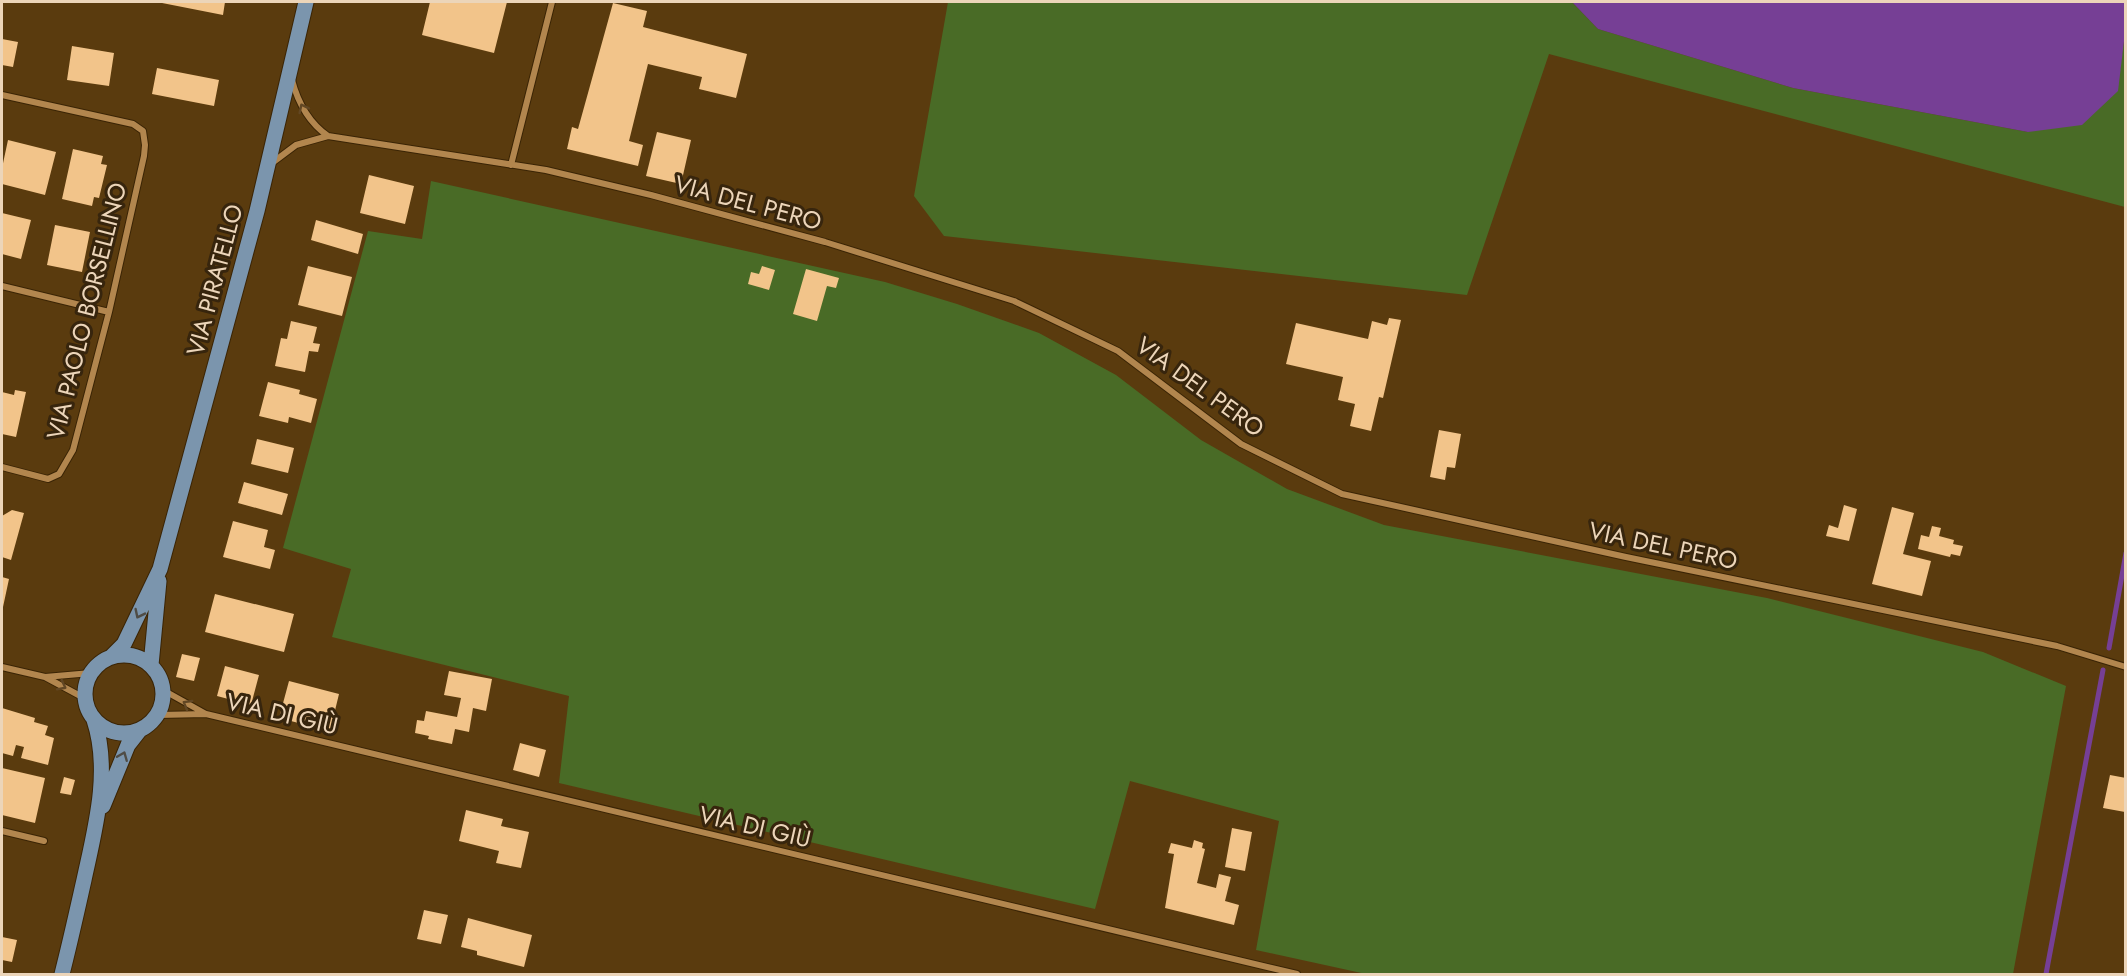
<svg xmlns="http://www.w3.org/2000/svg" width="2127" height="976" viewBox="0 0 2127 976" font-family="Jost,sans-serif">
<rect width="100%" height="100%" fill="#5a3b0e"/>
<!-- green -->
<path fill="#496b26" d="M948 2H1572L1598 29 1793 88 2028 132 2117 91 2125 33V207L1549 54 1467 295 944 236 914 196Z
M431 181 885 282 957 304 1039 333 1116 375 1201 440 1287 489 1384 525 1767 598 1983 652 2066 686 2013 974H1366L1256 950 1279 821 1130 781 1095 909 559 783 569 696 332 637 351 569 283 548 368 231 422 239Z"/>
<!-- water -->
<path fill="#763f95" d="M1572 2H2125V33L2118 91 2082 125 2028 132 1793 88 1598 29Z"/>
<g fill="none" stroke-linecap="round" stroke-linejoin="round">
<!-- stream -->
<path stroke="#763f95" stroke-width="5" d="M2109 648 2126 553
M2046 974 2103 670"/>
</g>
<!-- building -->
<path fill="#f2c48a" d="M157 2H225L223 15Z
M430 2H507L494 53 422 35Z
M613 3 647 11 643 27 747 54 736 98 699 89 702 77 648 64 629 141 643 145 638 166 567 149 572 127 578 129Z
M2 39 18 42 13 67 2 65Z
M72 46 114 53 109 86 67 80Z
M157 68 219 80 214 106 152 94Z
M657 132 691 140 681 184 646 176Z
M8 140 56 152 45 195 2 184V168Z
M73 149 103 156 101 164 107 165 99 198 94 197 92 206 62 199Z
M369 175 414 186 405 224 360 213Z
M2 213 31 220 21 259 2 254Z
M316 220 363 234 358 254 311 240Z
M55 225 90 232 82 272 47 265Z
M308 266 352 277 342 316 298 305Z
M762 266 775 270 769 290 748 284 751 272 759 274Z
M806 269 839 278 836 288 827 286 817 321 793 314Z
M1389 318 1401 320 1383 398 1379 397 1371 431 1350 426 1355 404 1338 400 1343 377 1286 364 1296 323 1368 339 1372 321 1387 325Z
M291 321 317 327 313 343 320 344 318 352 309 351 305 372 275 366 281 338 287 339Z
M268 382 300 390 299 394 317 399 311 423 289 417 288 423 259 416Z
M15 390 26 392 16 437 2 434V392L14 395Z
M1439 430 1461 434 1455 468 1447 467 1445 480 1430 477Z
M257 439 294 448 288 473 251 464Z
M244 482 288 494 282 515 238 503Z
M1844 505 1857 509 1849 541 1826 536 1829 525 1838 528Z
M1892 507 1914 513 1903 554 1931 561 1922 596 1872 584Z
M12 510 24 513 11 560 2 557V516Z
M233 521 268 530 264 547 275 550 270 569 223 557Z
M1932 526 1941 528 1939 536 1954 540 1953 544 1963 546 1960 556 1951 554 1950 557 1918 549 1921 535 1929 537Z
M2 577 9 579 3 607H2Z
M215 594 294 614 284 652 205 632Z
M182 654 200 658 194 681 176 677Z
M225 666 259 675 251 705 217 696Z
M449 671 492 679 486 711 473 708 469 732 455 729 452 744 428 739 429 736 415 733 417 720 424 721 426 711 457 717 461 698 444 695Z
M289 681 339 694 330 731 279 718Z
M2 708 35 718 34 722 48 726 45 735 54 738 48 765 21 758 24 747 16 745 13 756 2 753Z
M520 743 546 750 539 777 513 770Z
M2 768 45 778 35 823 2 815Z
M2110 775 2126 778 2125 812 2103 808Z
M64 777 75 780 71 795 60 793Z
M466 810 503 819 501 826 529 832 521 868 496 863 499 851 459 841Z
M1232 828 1252 832 1245 871 1225 867Z
M1194 840 1203 843 1202 848 1205 849 1197 883 1216 888 1219 874 1231 877 1225 901 1239 905 1234 925 1165 908 1174 854 1168 853 1171 843 1192 848Z
M424 910 448 915 441 944 417 939Z
M468 918 532 935 524 967 477 955V951L461 947Z
M2 937 17 940 12 962 2 960Z"/>
<g fill="none" stroke-linecap="round" stroke-linejoin="round">
<!-- minor casing -->
<g stroke="#3a2405" stroke-width="8">
<path id="minor" d="M292 80C298 103 308 122 328 136
M2 95 133 124 143 131 145 145 144 156 109 312 73 450 59 474 48 479 2 467
M272 163 296 145 328 136 546 170 651 195 825 242 1014 301 1118 351 1241 444 1342 494 1626 557 2057 646 2126 667
M511 165 552 2
M2 286 109 312
M2 667 45 677
M84 698 45 677 91 673
M206 714 1297 974
M158 715 206 714 163 690
M2 831 44 841"/>
</g>
<!-- primary casing -->
<g stroke="#3a2405" stroke-width="17">
<path id="primary" d="M85 694a39 39 0 1 1 78 0a39 39 0 1 1-78 0Z
M112 656 124 644 160 569 257 211 306 2
M151 665 159 581
M103 806 128 745 139 731
M62 974C70 943 77 911 84 880 95 829 111 771 94 720"/>
</g>
<!-- minor -->
<use href="#minor" stroke="#b2864e" stroke-width="6"/>
<!-- primary -->
<use href="#primary" stroke="#7b95ad" stroke-width="15"/>
</g>
<!-- one-way arrows -->
<defs><path id="oneway-chevron" d="M-2-3.5L2.5 0L-2 3.5" fill="none" stroke-width="1.6" stroke-linecap="round" stroke-linejoin="round" transform="scale(1.5)"/></defs>
<g stroke="#624724">
<use href="#oneway-chevron" transform="translate(303 108) rotate(-116)"/>
<use href="#oneway-chevron" transform="translate(62 686) rotate(27)"/>
<use href="#oneway-chevron" transform="translate(187 704) rotate(-150)"/>
</g>
<g stroke="#4f4c45">
<use href="#oneway-chevron" transform="translate(139 614) rotate(116)"/>
<use href="#oneway-chevron" transform="translate(123 756) rotate(-68)"/>
</g>
<g text-anchor="middle" stroke-width="6" stroke-linejoin="round" paint-order="stroke">
<!-- street labels -->
<g font-size="24" fill="#ecd5b9" stroke="#37250d">
<text transform="translate(748 203) rotate(15)" y="8">VIA DEL PERO</text>
<text transform="translate(215 280) rotate(-75)" y="8">VIA PIRATELLO</text>
<text transform="translate(87 311) rotate(-76)" y="8">VIA PAOLO BORSELLINO</text>
<text transform="translate(1200 387) rotate(36)" y="8">VIA DEL PERO</text>
<text transform="translate(1663 546) rotate(12)" y="8">VIA DEL PERO</text>
<text transform="translate(282 714) rotate(13)" y="8">VIA DI GIÙ</text>
<text transform="translate(755 827) rotate(13)" y="8">VIA DI GIÙ</text>
</g>
</g>
<!-- border -->
<rect width="2127" height="976" fill="none" stroke="#ecd5b9" stroke-width="6"/>
</svg>
